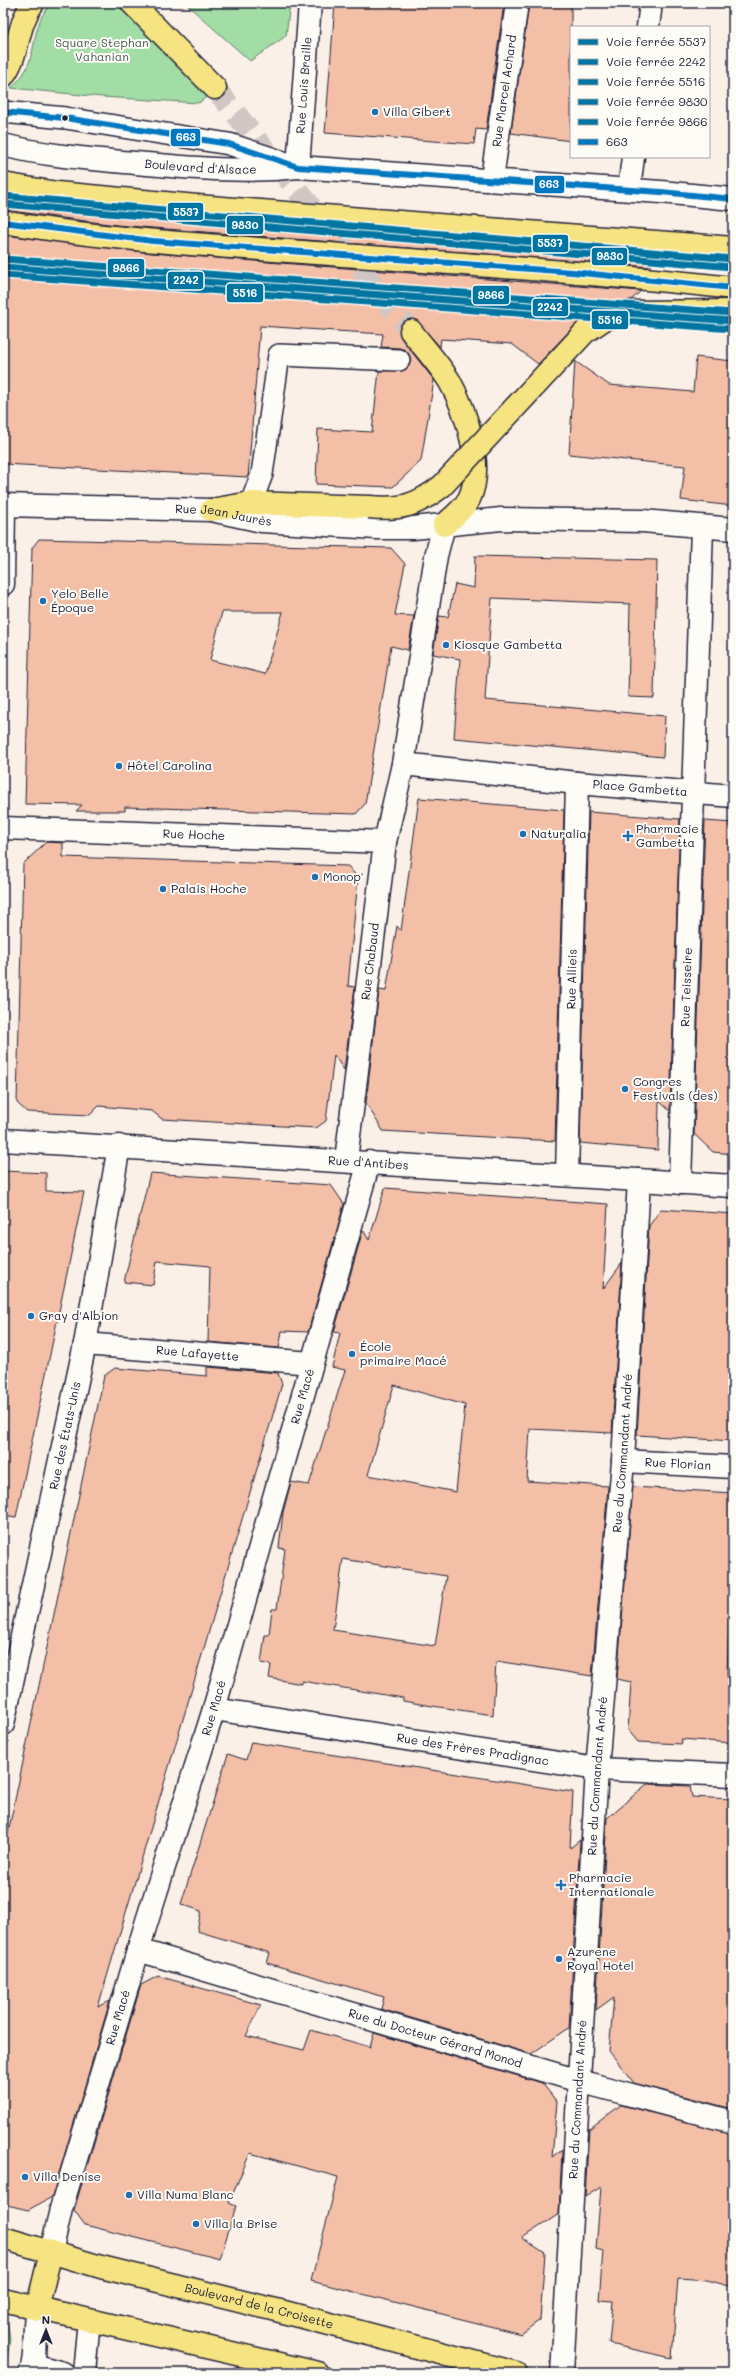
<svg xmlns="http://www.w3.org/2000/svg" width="736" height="2376" viewBox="0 0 736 2376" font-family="Mali,sans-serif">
<rect width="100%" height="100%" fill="#fbf0e7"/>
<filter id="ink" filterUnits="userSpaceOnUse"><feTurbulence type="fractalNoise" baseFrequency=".025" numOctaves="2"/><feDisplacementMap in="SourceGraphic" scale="8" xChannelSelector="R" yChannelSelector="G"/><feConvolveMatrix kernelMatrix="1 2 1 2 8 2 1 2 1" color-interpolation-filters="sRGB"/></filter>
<g filter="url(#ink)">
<!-- green -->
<path fill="#a1dda4" stroke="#628070" d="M53 3H123L211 93 199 103 102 97 11 88C18 81 24 75 28 65 37 44 33 19 53 3Z
M185 3H290L286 36 250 61Z
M3 2325 8 2326 10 2339 5 2373H3Z"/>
<!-- building -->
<path fill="#f4bfa7" stroke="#22223b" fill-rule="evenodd" d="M335 3H504L486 130 476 129 474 144 325 133Z
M529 3H571V141L511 133Z
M3 197 56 205 196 218 651 254 650 267 116 225 3 210Z
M3 235 152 253 641 291 631 300 599 307 578 322 538 364 512 344 441 339 440 347 416 320 410 319 403 321 399 332 401 338 434 380 421 461 393 487 316 484 318 429 372 432 379 371 405 370 411 361 409 354 400 348 381 347 383 334 290 328 260 326 248 477 3 464Z
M696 357 733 361V506L681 500 685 466 569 454 575 361 609 385 693 392Z
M39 539 391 548 405 564 395 615 414 616 408 650 391 646 365 804 356 814 125 807V811H76L82 805 25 804 32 548ZM222 612H283L265 674 210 660Z
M475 556 657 560 654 698 628 697 630 604 492 598 485 700 665 716 663 757 454 738 460 659 433 654 439 616 448 617 455 584 474 588Z
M419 798 564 810 555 1141 383 1131 366 1103 379 990 386 991 397 926 401 931Z
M589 812 680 819 670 1111 659 1101 658 1150 580 1143Z
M705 821 733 823V1154L713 1152 694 1134Z
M46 842 63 843V857L348 866 358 878 348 986 355 987 344 1070 334 1055 326 1121 316 1128 162 1119 152 1111 99 1106 90 1115 27 1112 17 1103 23 864Z
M3 1171 46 1173V1191L84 1192 16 1517 3 1515Z
M150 1173 331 1185 344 1204 308 1332 282 1331 279 1348 208 1342 210 1266 157 1261 153 1285 124 1282Z
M385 1188 608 1204 603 1289 622 1263 612 1433 530 1429 527 1481 608 1486 592 1676 496 1661 493 1715 426 1705 403 1701V1698L302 1681V1684L269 1678 271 1665 261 1663 265 1635H269L272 1609H277L285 1549 279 1548 283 1512 291 1482 309 1485 345 1370 332 1367 340 1333 334 1332 363 1230 369 1240ZM394 1385 465 1405 456 1492 368 1475ZM343 1559 446 1576 435 1646 333 1630Z
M661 1209 733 1214V1441L637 1435 649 1226Z
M207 1367 278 1373 282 1384 98 2007 110 2001 52 2197 28 2210 3 2204V1857L104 1376 115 1368 207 1376Z
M633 1487 733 1493V1618L729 1617 727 1676 733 1677V1743L681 1739 682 1744 638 1742 628 1730 631 1682 617 1679Z
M251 1742 573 1792 570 1848 580 1840 569 2028 531 2054 381 2009 384 1997 267 1963 270 1953 197 1931 201 1911 181 1904 228 1754 246 1760Z
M647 1784 690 1786 692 1797 733 1799V2109L634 2083 609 2051 614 1997 596 2010 607 1818Z
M158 1976 261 2005 246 2036 304 2050 311 2030 370 2047 374 2033 542 2083 557 2102 552 2157 562 2149 559 2214 522 2238 545 2253 540 2320 521 2334 311 2281 338 2177 250 2153 229 2203 236 2206 220 2259 85 2225 74 2210 141 1985Z
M621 2105 733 2134V2287L707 2280 678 2278 672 2358 609 2344 613 2301 599 2300 603 2251 596 2249 601 2187 585 2197 589 2129Z"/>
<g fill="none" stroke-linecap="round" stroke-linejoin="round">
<!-- highway-tunnel -->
<path stroke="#d0c7c5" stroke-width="22" stroke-dasharray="22 11" stroke-linecap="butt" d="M215 88 411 331"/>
<!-- lane casing -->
<g stroke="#22223b" stroke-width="24">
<path id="lane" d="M3 112 65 118 229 144 298 167
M251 503 262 474 279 355 399 360"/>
</g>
<!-- street casing -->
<g stroke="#22223b" stroke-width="25">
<g id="street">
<path d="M648 27 651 3"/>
<path id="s1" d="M3 145C46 156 91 159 135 163 192 168 242 173 298 167L661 192 733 199"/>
<path id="s2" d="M298 167 310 3"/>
<path id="s3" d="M492 179 517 3"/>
<path d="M629 189 633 157"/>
<path id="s4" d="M3 505 211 510 262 521 377 528H413L501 519 643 521 733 529"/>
<path id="s5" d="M444 525 436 556 403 764 577 783 733 796"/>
<path d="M3 584 4 505"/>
<path id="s6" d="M3 828 385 842"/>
<path id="s7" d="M346 1160 385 842 403 764"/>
<path id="s8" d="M567 1175 577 783"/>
<path id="s9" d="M680 1183 702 528"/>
<path id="s10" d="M85 1344 311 1363"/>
<path id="s11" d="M623 1461 733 1467"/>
<path id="s12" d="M214 1709 597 1769 733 1775"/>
<path id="s13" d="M3 1724 85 1344 119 1146"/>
<path id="s14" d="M138 1950 579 2081 733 2122"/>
<path id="s15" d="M51 2252 61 2209 146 1924 214 1709 369 1162"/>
<path d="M34 2365 63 2373"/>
<path d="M30 2373C38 2355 32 2329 37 2309"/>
<path d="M84 2373 88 2330 91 2321"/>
<path id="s16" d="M562 2373 597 1769 623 1461 639 1180"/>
</g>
</g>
<!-- secondary casing -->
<g stroke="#22223b" stroke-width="25">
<g id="secondary">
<path id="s17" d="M3 1140 733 1186"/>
</g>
</g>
<!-- primary casing -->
<g stroke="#22223b" stroke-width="25">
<g id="primary">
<path id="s18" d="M3 2238 101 2267 284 2312 516 2373"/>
<path d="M3 2300 318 2373"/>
<path d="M37 2309 51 2252"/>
</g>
</g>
<!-- highway casing -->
<g stroke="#22223b" stroke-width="25">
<path id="highway" d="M132 3 215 88
M3 76C20 54 16 26 33 3
M3 184 57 193 197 206 733 248
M3 222C102 239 203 245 303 252 447 263 590 272 733 288
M411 331C424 348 439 364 450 382 466 411 485 467 469 499 463 510 453 517 444 525
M211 510 251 503 369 507"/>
</g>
<!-- lane -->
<use href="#lane" stroke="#fdfcf7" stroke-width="21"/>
<!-- street -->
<use href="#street" stroke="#fdfcf7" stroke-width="22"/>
<!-- secondary -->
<use href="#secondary" stroke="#fdfcf7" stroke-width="22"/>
<!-- primary -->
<use href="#primary" stroke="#f6e381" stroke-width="22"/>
<!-- highway -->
<use href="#highway" stroke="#f6e381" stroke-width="22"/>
<!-- highway-bridge casing -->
<g stroke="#22223b" stroke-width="25" stroke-linecap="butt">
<path id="highway-bridge" d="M369 507C401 510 416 506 442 486L585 332 606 318 631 312 733 311"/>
</g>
<!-- highway-bridge -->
<use href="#highway-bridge" stroke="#f6e381" stroke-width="22"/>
<!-- bus-1 casing -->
<g stroke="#fdfcf7" stroke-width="9">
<path id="bus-1" d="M3 112 65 118 229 144 298 167 661 192 733 199
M3 222 153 241 572 272 733 288"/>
</g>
<!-- bus-1 -->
<use href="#bus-1" stroke="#0077c1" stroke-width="6"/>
<!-- rail-1 casing -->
<g stroke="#fdfcf7" stroke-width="10">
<path id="rail-1" d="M3 196 733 259"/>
</g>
<!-- rail-2 casing -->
<g stroke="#fdfcf7" stroke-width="10">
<path id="rail-2" d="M3 267 733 321"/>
</g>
<!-- rail-3 casing -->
<g stroke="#fdfcf7" stroke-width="10">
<path id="rail-3" d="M3 275 732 329"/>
</g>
<!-- rail-4 casing -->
<g stroke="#fdfcf7" stroke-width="10">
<path id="rail-4" d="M3 204 732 267"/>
</g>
<!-- rail-5 casing -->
<g stroke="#fdfcf7" stroke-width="10">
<path id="rail-5" d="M4 259 733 313"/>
</g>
<!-- rail-1 -->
<use href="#rail-1" stroke="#0075a1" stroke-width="7"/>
<!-- rail-2 -->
<use href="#rail-2" stroke="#0075a1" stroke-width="7"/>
<!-- rail-3 -->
<use href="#rail-3" stroke="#0075a1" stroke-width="7"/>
<!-- rail-4 -->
<use href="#rail-4" stroke="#0075a1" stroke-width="7"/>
<!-- rail-5 -->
<use href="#rail-5" stroke="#0075a1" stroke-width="7"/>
</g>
</g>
<!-- markers -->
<g fill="#1f6fb2" stroke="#fdfcf7" stroke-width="1.5">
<circle cx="375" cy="112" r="4"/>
<circle cx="43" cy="601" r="4"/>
<circle cx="446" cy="645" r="4"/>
<circle cx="119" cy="766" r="4"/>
<circle cx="523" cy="834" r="4"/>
<path d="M626 830h4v4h4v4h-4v4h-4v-4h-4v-4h4z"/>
<circle cx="315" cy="877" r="4"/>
<circle cx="163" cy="889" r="4"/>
<circle cx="625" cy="1089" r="4"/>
<circle cx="31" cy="1316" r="4"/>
<circle cx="352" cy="1354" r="4"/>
<path d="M559 1879h4v4h4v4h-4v4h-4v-4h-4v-4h4z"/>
<circle cx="559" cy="1959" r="4"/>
<circle cx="25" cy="2177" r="4"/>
<circle cx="129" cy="2195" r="4"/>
<circle cx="196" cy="2224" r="4"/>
</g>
<circle fill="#22223b" stroke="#fdfcf7" stroke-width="1.5" cx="65" cy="118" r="3.5"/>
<g text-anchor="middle" stroke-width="4" stroke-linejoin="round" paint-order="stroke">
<!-- park labels -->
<g font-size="12" fill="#485a5a" stroke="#fdfcf7">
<text x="102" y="47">Square Stephan<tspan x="102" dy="14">Vahanian</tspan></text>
</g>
<!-- street labels -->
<g font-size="12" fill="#22223b" stroke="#fdfcf7">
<text dy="4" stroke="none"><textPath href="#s2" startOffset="82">Rue Louis Braille</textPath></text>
<text dy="4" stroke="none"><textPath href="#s3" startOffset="89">Rue Marcel Achard</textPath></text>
<text dy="4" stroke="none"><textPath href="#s1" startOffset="199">Boulevard d'Alsace</textPath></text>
<text dy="4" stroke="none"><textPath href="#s4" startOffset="221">Rue Jean Jaurès</textPath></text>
<text dy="4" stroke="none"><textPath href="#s5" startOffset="481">Place Gambetta</textPath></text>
<text dy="4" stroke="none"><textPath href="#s6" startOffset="191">Rue Hoche</textPath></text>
<text dy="4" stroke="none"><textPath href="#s7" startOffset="200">Rue Chabaud</textPath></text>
<text dy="4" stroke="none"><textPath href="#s8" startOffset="196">Rue Allieis</textPath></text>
<text dy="4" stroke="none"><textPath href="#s9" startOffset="196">Rue Teisseire</textPath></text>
<text dy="4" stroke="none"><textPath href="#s17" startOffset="366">Rue d'Antibes</textPath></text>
<text dy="4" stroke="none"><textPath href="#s10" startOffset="113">Rue Lafayette</textPath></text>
<text dy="4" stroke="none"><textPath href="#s15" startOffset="892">Rue Macé</textPath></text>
<text dy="4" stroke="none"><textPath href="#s13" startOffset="295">Rue des États-Unis</textPath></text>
<text dy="4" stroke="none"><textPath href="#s16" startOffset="922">Rue du Commandant André</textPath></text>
<text dy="4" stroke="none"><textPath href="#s11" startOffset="55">Rue Florian</textPath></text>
<text dy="4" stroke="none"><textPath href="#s15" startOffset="568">Rue Macé</textPath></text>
<text dy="4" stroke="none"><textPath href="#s12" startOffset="262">Rue des Frères Pradignac</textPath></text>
<text dy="4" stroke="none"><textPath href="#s16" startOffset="598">Rue du Commandant André</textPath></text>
<text dy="4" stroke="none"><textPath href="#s15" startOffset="244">Rue Macé</textPath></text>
<text dy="4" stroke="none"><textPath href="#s14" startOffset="310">Rue du Docteur Gérard Monod</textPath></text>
<text dy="4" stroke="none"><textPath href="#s16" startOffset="274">Rue du Commandant André</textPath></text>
<text dy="4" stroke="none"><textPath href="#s18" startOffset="265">Boulevard de la Croisette</textPath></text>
</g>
<!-- poi labels -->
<g font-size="12" fill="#22223b" stroke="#fdfcf7" text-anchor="start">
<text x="383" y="116">Villa Gibert</text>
<text x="51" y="598">Yelo Belle<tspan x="51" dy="14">Époque</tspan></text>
<text x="454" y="649">Kiosque Gambetta</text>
<text x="127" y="770">Hôtel Carolina</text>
<text x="636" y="833">Pharmacie<tspan x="636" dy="14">Gambetta</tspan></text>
<text x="531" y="838">Naturalia</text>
<text x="323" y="881">Monop'</text>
<text x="171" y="893">Palais Hoche</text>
<text x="633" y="1086">Congres<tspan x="633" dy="14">Festivals (des)</tspan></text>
<text x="39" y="1320">Gray d'Albion</text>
<text x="360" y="1351">École<tspan x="360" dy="14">primaire Macé</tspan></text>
<text x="569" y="1882">Pharmacie<tspan x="569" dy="14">Internationale</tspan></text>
<text x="567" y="1956">Azurene<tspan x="567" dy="14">Royal Hotel</tspan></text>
<text x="33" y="2181">Villa Denise</text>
<text x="137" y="2199">Villa Numa Blanc</text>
<text x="204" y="2228">Villa la Brise</text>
</g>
</g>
<g stroke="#fdfcf7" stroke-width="1.5">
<rect x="170" y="128" width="31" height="19" rx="4" fill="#0077c1"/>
<rect x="534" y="175" width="31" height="19" rx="4" fill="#0077c1"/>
<rect x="167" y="202" width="37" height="19" rx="4" fill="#0075a1"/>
<rect x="226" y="215" width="38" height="20" rx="4" fill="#0075a1"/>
<rect x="532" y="234" width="37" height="19" rx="4" fill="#0075a1"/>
<rect x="591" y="247" width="37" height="19" rx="4" fill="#0075a1"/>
<rect x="107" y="258" width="38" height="20" rx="4" fill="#0075a1"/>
<rect x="167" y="271" width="37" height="19" rx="4" fill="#0075a1"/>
<rect x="226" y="283" width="38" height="20" rx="4" fill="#0075a1"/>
<rect x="472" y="285" width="38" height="20" rx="4" fill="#0075a1"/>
<rect x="532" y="298" width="37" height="19" rx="4" fill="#0075a1"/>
<rect x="591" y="310" width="38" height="20" rx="4" fill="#0075a1"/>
</g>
<g font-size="11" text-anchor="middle" font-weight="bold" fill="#fff">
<text x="186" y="141">663</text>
<text x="549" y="188">663</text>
<text x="186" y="216">5537</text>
<text x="245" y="229">9830</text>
<text x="550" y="247">5537</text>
<text x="610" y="260">9830</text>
<text x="126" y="272">9866</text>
<text x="186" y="284">2242</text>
<text x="245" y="297">5516</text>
<text x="491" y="299">9866</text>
<text x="550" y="311">2242</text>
<text x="610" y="324">5516</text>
</g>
<!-- margin -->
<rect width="736" height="2376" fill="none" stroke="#fdfcf7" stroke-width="16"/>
<rect x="8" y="8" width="720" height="2360" fill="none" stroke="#22223b" stroke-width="1.5" filter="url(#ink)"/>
<!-- legend -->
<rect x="570" y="26" width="140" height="132" fill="#fdfcf7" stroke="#a5a5ac"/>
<rect x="578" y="39" width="20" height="6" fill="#0075a1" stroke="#a5a5ac"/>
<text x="606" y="46" font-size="12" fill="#22223b">Voie ferrée 5537</text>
<rect x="578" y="59" width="20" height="6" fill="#0075a1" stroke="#a5a5ac"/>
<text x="606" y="66" font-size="12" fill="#22223b">Voie ferrée 2242</text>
<rect x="578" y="79" width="20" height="6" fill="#0075a1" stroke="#a5a5ac"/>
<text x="606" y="86" font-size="12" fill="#22223b">Voie ferrée 5516</text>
<rect x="578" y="99" width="20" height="6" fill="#0075a1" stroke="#a5a5ac"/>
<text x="606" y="106" font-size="12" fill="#22223b">Voie ferrée 9830</text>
<rect x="578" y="119" width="20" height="6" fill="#0075a1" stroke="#a5a5ac"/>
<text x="606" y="126" font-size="12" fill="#22223b">Voie ferrée 9866</text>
<rect x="578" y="139" width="20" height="6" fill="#0077c1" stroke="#a5a5ac"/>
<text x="606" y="146" font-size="12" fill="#22223b">663</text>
<!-- north arrow -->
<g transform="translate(46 2330)" stroke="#fdfcf7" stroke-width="3" paint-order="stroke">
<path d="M0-3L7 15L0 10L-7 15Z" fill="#22223b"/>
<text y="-6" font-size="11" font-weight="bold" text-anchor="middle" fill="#22223b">N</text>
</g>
</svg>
